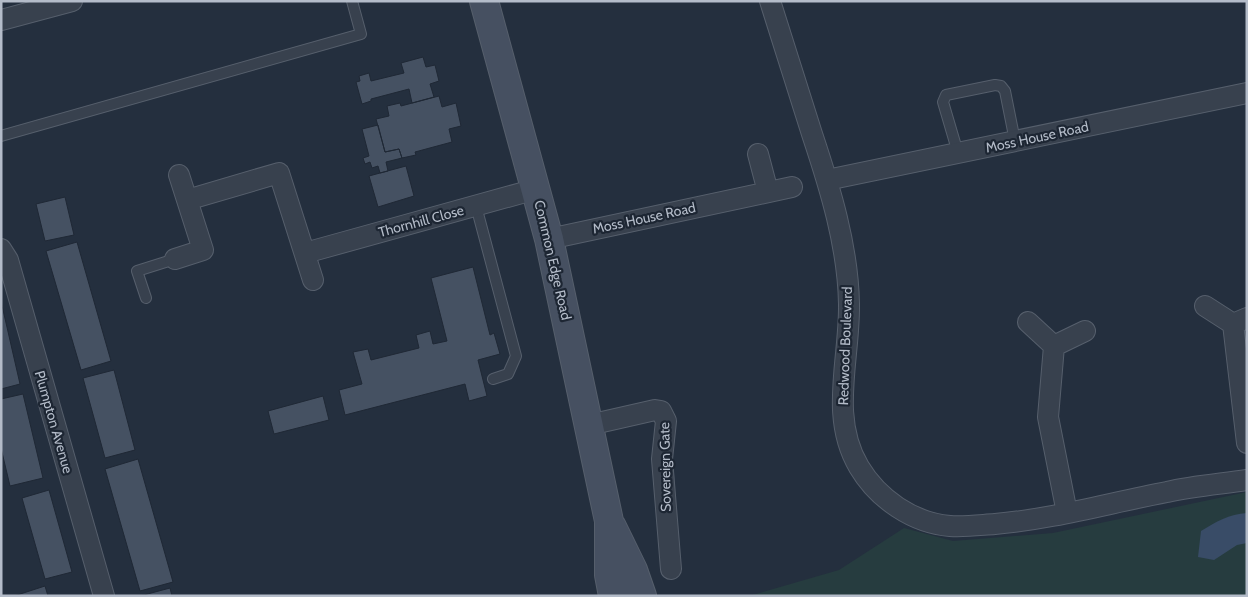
<svg xmlns="http://www.w3.org/2000/svg" width="1248" height="597" viewBox="0 0 1248 597" font-family="Cabin,sans-serif">
<rect width="100%" height="100%" fill="#242f3e"/>
<!-- green -->
<path fill="#263c3f" d="M1247 492V596H749L839 570 904 528 953 541 1053 533Z"/>
<!-- water -->
<path fill="#394c67" d="M1247 513V543L1237 545 1214 560 1198 557 1201 531C1216 522 1229 514 1247 513Z"/>
<!-- building -->
<path fill="#455162" stroke="#1f2835" d="M423 57 426 67 435 65 439 81 430 84 434 97 412 103 409 89 371 99V101L362 104 356 82 360 81 359 76 369 73 371 81 404 73 401 63Z
M439 96 442 107 456 103 461 126 449 129 452 142 415 152 416 155 402 158 399 149 385 152 376 119 389 116 387 106 400 103 401 106Z
M378 125 385 152 399 149 402 158 386 162 388 171 380 173 378 166 372 168 370 162 365 164 363 158 369 156 362 129Z
M406 166 414 196 378 207 369 176Z
M65 197 74 235 45 241 36 204Z
M77 242 111 361 81 370 46 251Z
M473 267 490 335 494 333 500 354 478 360 487 396 469 401 465 384 345 415 339 390 362 384 353 352 368 349 371 360 419 348 416 335 430 331 433 344 447 341 431 278Z
M1 301 20 384 1 389Z
M114 370 135 450 105 458 83 378Z
M23 394 43 478 10 486 1 448V399Z
M323 396 329 420 274 434 268 411Z
M138 459 173 582 140 591 105 469Z
M49 490 72 572 45 579 22 498Z
M45 586 48 596H14Z
M170 588 172 596H140Z"/>
<g fill="none" stroke-linecap="round" stroke-linejoin="round">
<!-- lane casing -->
<g stroke="#565f6c" stroke-width="12">
<path id="lane" d="M1 136 361 34 352 1
M958 153 943 102 946 95 995 85 1001 86 1005 91 1015 141
M476 206 516 356 508 374 493 379
M146 298 137 271 175 259"/>
</g>
<!-- street casing -->
<g stroke="#565f6c" stroke-width="22">
<path id="street" d="M770 1C784 45 798 90 812 134 830 188 848 246 849 304 850 359 829 417 859 467 878 499 913 523 950 526 965 527 980 525 995 524 1053 519 1109 503 1167 492 1193 486 1220 484 1247 480
M1 20 72 1
M758 154 768 192
M179 175 187 200
M827 180 1247 93
M549 239 792 187
M1 249 8 260 104 596
M305 253 536 189
M175 259 203 250 187 200 279 173 313 280
M1205 306 1233 324
M1247 318 1233 324 1247 443
M1028 322 1054 346 1048 417 1067 513
M1054 346 1085 331
M589 425 655 410 661 411 666 421 662 459 671 569"/>
</g>
<!-- secondary casing -->
<g stroke="#565f6c" stroke-width="30">
<path id="secondary" d="M484 1 549 239 609 521V575L613 596
M612 527 633 570 642 596"/>
</g>
<!-- lane -->
<use href="#lane" stroke="#38414e" stroke-width="10"/>
<!-- street -->
<use href="#street" stroke="#38414e" stroke-width="20"/>
<!-- secondary -->
<use href="#secondary" stroke="#465061" stroke-width="28"/>
</g>
<g text-anchor="middle" stroke-width="4.5" stroke-linejoin="round" paint-order="stroke">
<!-- street labels -->
<g font-size="14" fill="#b4bcc9" stroke="#1d2633">
<text transform="translate(1037 137) rotate(-12)" y="5">Moss House Road</text>
<text transform="translate(644 218) rotate(-12)" y="5">Moss House Road</text>
<text transform="translate(421 221) rotate(-15)" y="5">Thornhill Close</text>
<text transform="translate(553 260) rotate(77)" y="5">Common Edge Road</text>
<text transform="translate(845 346) rotate(-88)" y="5">Redwood Boulevard</text>
<text transform="translate(54 422) rotate(74)" y="5">Plumpton Avenue</text>
<text transform="translate(665 467) rotate(-91)" y="5">Sovereign Gate</text>
</g>
</g>
<!-- border -->
<rect width="1248" height="597" fill="none" stroke="#b4bcc9" stroke-width="5"/>
</svg>
